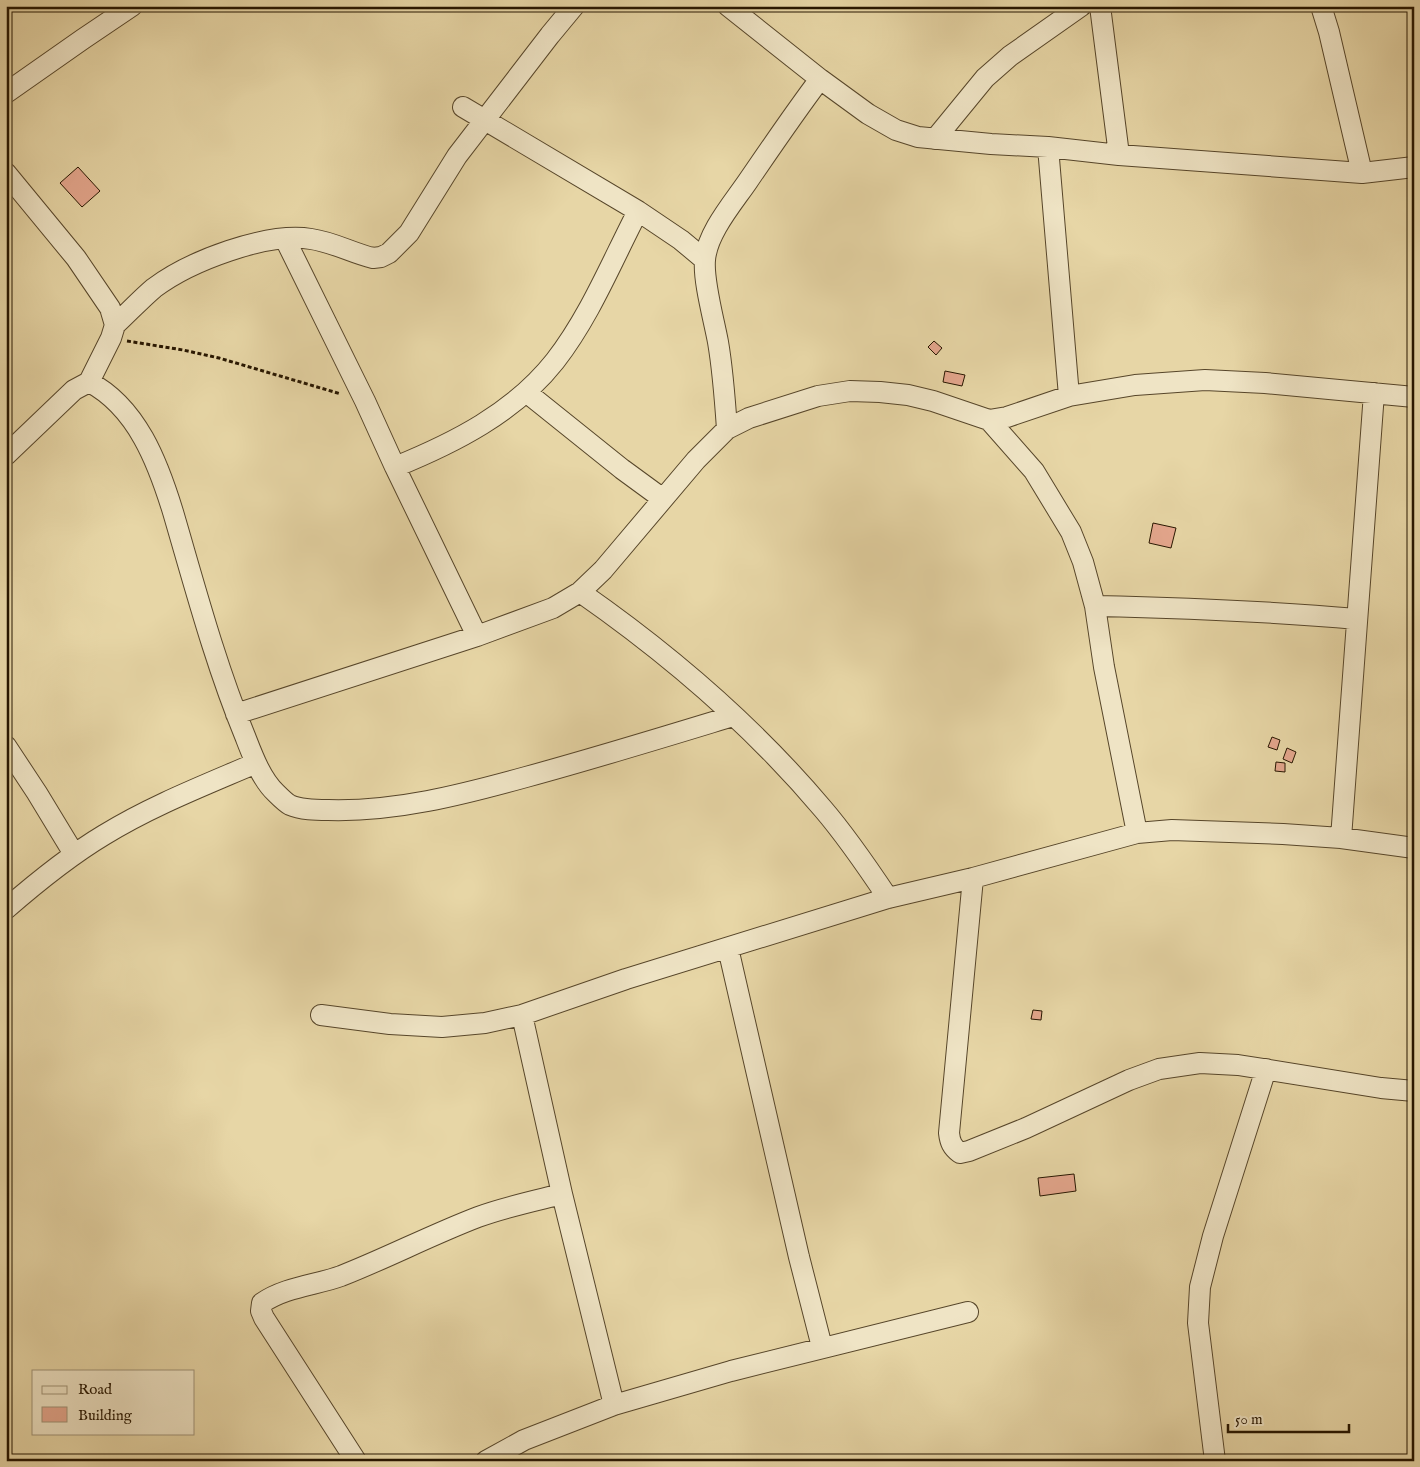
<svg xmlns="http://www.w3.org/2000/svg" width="1420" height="1467" viewBox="0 0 1420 1467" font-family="'IM FELL English',serif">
<rect width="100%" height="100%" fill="#e7d6a6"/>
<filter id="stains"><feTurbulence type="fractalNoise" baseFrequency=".004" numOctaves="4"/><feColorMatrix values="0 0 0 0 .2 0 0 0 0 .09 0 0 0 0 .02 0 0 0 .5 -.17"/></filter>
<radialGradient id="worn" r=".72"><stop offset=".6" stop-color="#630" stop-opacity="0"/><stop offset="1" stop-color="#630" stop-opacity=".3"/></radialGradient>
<!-- building -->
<path fill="#e5a78e" stroke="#271600" d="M78 167 100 191 82 207 60 183Z
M934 341 942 348 936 355 928 347Z
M945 371 965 375 962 386 943 382Z
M1153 523 1176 528 1171 548 1149 543Z
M1272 737 1280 740 1277 750 1268 747Z
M1287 748 1296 752 1292 763 1283 759Z
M1276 762 1285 763V772L1275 771Z
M1033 1010 1042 1011 1041 1020 1031 1019Z
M1074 1174 1076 1191 1040 1196 1038 1178Z"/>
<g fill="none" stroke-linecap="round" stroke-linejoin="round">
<!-- minor casing -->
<g stroke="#57462a" stroke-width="22">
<path id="minor" d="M728 6 820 79 868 114 896 130 918 137 991 144 1048 147 1119 155 1362 173 1414 167
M1100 6 1119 155
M1321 6 1329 32 1362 173
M6 93 83 39 132 6
M463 107 638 211 681 240 705 260
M935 139 985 78 1010 56 1081 6
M1048 147 1069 396
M6 173 76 258 110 308 115 325 111 338 89 382
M285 239 365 401 395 467 477 636
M115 325C128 313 141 299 154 288 190 261 266 232 311 239 333 242 352 253 373 258L381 257 389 253 409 233 457 156 550 35 574 6
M526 392 622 469 663 499
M989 420 1034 471 1071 532 1083 562 1095 606 1104 667 1137 833
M727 429C725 400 723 371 718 342 714 320 703 281 705 260 707 233 733 203 748 181 772 146 795 112 820 79
M6 455 74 390 89 382C137 407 158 463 173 512 195 587 215 663 245 736 252 754 261 779 276 793 280 797 286 803 290 805 301 810 316 810 328 810 395 812 461 795 526 777 596 758 664 737 733 716
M395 467C454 443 514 413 555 361 590 316 612 261 638 211
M580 592C669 654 753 726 823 809 847 837 868 868 888 898
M1095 606C1183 608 1270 611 1357 619
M236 714 477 636 553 608 580 592 603 570 696 460 727 429 749 418 818 396 850 391 880 392 908 395 933 401 989 420 1007 417 1069 396 1135 385 1205 380 1265 383 1414 397
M6 746 37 793 74 854
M1341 838 1374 393
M973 878 949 1133C950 1142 952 1147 960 1153L969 1151 1026 1128 1129 1080 1159 1069 1200 1063 1238 1065 1381 1088 1414 1091
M6 909C37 882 69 856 104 835 151 806 205 785 256 763
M728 948 799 1257 822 1347
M321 1015 390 1024 442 1027 485 1023 522 1015 626 979 888 898 973 878 1137 833 1172 830 1283 834 1341 838 1414 848
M522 1015 562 1194 614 1405
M356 1461 264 1318 261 1311 262 1303C285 1287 316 1285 341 1276 387 1258 431 1235 478 1217 505 1207 534 1201 562 1194
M486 1461 524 1440 614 1405 731 1371 968 1312
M1215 1461 1198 1323 1200 1287 1213 1236 1266 1069"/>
</g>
<!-- path -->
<path stroke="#271600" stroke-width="3" stroke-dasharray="4 2.5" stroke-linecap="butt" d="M127 341 183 350 219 358 341 394"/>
<!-- minor -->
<use href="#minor" stroke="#efe4c5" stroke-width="20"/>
</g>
<!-- margin -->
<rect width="1420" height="1467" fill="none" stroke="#e7d6a6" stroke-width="25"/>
<rect x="8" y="8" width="1405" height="1452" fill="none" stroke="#271600" stroke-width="2.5"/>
<rect x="12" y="12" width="1395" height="1442" fill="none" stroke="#271600"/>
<!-- legend -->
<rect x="32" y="1370" width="162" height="65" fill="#efe4c5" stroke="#9f9276"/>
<rect x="42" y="1386" width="25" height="8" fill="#efe4c5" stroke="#9f9276"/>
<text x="78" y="1394" font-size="15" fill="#271600">Road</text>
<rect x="42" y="1407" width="25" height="15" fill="#e5a78e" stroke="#9f9276"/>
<text x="78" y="1420" font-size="15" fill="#271600">Building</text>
<!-- scale -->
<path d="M1228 1424v8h121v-8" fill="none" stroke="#271600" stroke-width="2.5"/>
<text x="1235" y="1424" font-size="15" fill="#271600" stroke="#efe4c5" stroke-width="4" paint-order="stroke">50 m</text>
<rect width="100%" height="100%" filter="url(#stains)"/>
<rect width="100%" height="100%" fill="url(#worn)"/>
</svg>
